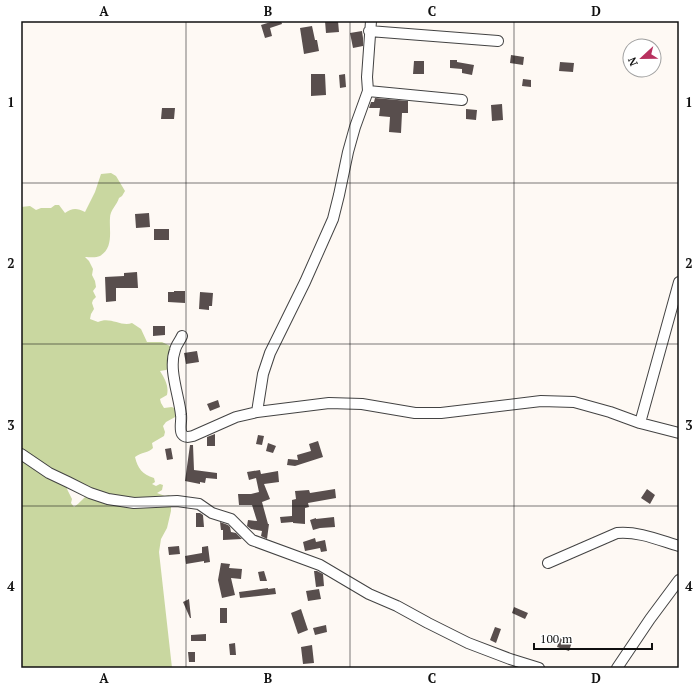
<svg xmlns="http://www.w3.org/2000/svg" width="700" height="689" viewBox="0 0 700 689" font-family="'PT Serif',serif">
<rect width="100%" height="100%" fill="#fef9f4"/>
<!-- forest -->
<path fill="#c9d7a0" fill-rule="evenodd" d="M111 173 116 176 125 191 122 196 119 198C117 205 110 210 110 218 109 230 114 248 100 256 96 258 89 257 85 257L89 261 93 269 92 275 95 281 96 287 93 291 96 297 93 300 92 303 94 309 91 314 90 319 98 322C110 316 121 327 132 323L141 329 147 342H162L172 347 173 365 166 370 160 371C165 379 169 386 167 395L160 399 161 403 164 408 172 407 177 410V416L166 422 163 426 165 432 164 436 152 443 153 448C149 453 141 452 135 457 138 469 142 474 154 478L155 482 152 484 156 486 160 484 163 485 162 490 157 493 165 496 169 495 171 497V511L167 528 161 539 159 552 172 668H21V207L30 206 36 210 41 208H51L55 205H59L65 213C72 208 77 208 85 212L95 192 101 174ZM68 482 90 493C84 497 80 503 74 507L71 503 72 499 67 489Z"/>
<!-- building -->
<path fill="#584e4d" d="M274 21H281L282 24 270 28 272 36 265 38 261 25Z
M325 21H338L339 32 326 33Z
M312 26 315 40H317L319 51 304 54 300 28Z
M362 31 363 38V46L353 48 350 33Z
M511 55 524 57 523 65 510 63Z
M450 60H457V62L474 65 472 75 462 73V69L450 68Z
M414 61H424V74H413Z
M560 62 574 63 573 72 559 71Z
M311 74H325L326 95 311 96Z
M345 74 346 87 340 88 339 75Z
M523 79 531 80V87L522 86Z
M375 98 408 101V113H402L401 133 389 132 390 117 379 116 380 108H369L371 102H374Z
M502 104 503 120 492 121 491 105Z
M162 108H175L174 119H161Z
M466 109 477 110 476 120 466 119Z
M149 213 150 227 136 228 135 214Z
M154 229H169V240H154Z
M137 272 138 288H116V301L106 302 105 277 124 276V273Z
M174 291H185V303L168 302V292H174Z
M200 292 213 293 212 306H209V310L199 309Z
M153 326H165V335L153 336Z
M197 351 199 362 186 364 184 353Z
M218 400 220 407 210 411 207 404Z
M215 434V446H207V437Z
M258 435 264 436 262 445 256 444Z
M318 441 323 457 295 466 287 465 288 459 298 460 297 455 311 451 309 444Z
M268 443 276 446 273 453 266 451Z
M190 445H193L194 470 217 473V479L206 478 205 483 200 482V484L185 481Z
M171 448 173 459 167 460 165 449Z
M260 470 261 474 278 471 279 482 264 484 270 499 262 502 268 524H269L267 539 261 536 262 531 251 529 247 526 248 520 257 521 252 505H239L238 494H251L259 492 256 478 249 480 247 472Z
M335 489 336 498 308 503 309 507 305 508V524L293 523V522L281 523 280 517 292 516V500L296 499 295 491 309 490 310 493Z
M647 489 655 495 650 504 641 498Z
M196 513H200L203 515 204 527H196Z
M334 517 335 527 320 528 313 530 310 520 316 518V519Z
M220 522 228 525 230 527 231 532 236 533 242 539 223 540V530H221Z
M315 538 316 542 325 540 327 551 321 552 320 548 305 551 303 542Z
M179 546 180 554 169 555 168 547Z
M208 546 210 562 204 563V561L186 564 185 556 202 553V547Z
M221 563 230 564 229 568 242 569 241 579 231 578 235 595 222 598 218 580Z
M264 571 267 581H260L258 572Z
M314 571H317L323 574 324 586 316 587Z
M268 588V589L275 588 276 594 240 598 239 592Z
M319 589 321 599 308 601 306 591Z
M189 599 191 618H190L183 602Z
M514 607 528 613 525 619 512 613Z
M220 608H227V623H220Z
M301 609 308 630 298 634 291 613Z
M326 625 327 632 315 635 313 628Z
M495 627 501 629 496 643 490 640Z
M206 634V641H191V635Z
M560 638 572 642 569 651 557 647Z
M235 643 236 655H230L229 644Z
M312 645 314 663 303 664 301 647Z
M188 652H195V662H189Z"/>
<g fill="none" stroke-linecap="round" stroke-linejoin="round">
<!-- minor casing -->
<g stroke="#434343" stroke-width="12">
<path id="minor" d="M369 31 498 41
M368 91 462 100
M182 336C180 341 176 345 175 350 168 369 179 395 181 415 182 420 179 429 182 434 185 438 189 437 193 436L236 417 257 412 329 403 362 404 415 413H441L541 401 574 402 610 412 640 423 679 433
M257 412 263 374 270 353 305 282 333 219 339 195 348 152 355 127 368 91 367 77 371 21
M640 423 679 282
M21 454 49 473 68 482 90 493 108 499 134 503 177 501 199 504 212 513 231 519 252 540 320 565 369 594 397 606 428 623 468 643 510 659 539 668
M548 563 617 533C638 531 659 540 679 546
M617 668 650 619 679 580"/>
</g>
<!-- minor -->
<use href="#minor" stroke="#fff" stroke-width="10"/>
</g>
<!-- grid -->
<path fill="none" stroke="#101010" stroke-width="1" stroke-opacity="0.55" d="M186 21V668M350 21V668M514 21V668M21 183H679M21 344H679M21 506H679"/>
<!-- border -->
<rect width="700" height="689" fill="none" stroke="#ffffff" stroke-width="44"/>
<!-- north arrow -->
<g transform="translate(642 58) rotate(248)"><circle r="19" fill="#ffffff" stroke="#9f9f9f"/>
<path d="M0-3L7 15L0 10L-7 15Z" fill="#b8315f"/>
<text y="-6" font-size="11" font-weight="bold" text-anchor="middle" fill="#101010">N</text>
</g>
<!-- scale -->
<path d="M534 643v6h118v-6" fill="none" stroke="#101010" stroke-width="2"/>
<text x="540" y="643" font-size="12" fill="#101010" stroke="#ffffff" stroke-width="3" paint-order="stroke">100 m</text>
<rect x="22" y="22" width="656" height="645" fill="none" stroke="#101010" stroke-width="1.5"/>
<g font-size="13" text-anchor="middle" font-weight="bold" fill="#101010">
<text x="104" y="16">A</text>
<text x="268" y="16">B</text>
<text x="432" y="16">C</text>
<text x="596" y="16">D</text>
<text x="11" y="107">1</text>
<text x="689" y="107">1</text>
<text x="11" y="268">2</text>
<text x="689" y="268">2</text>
<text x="11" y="430">3</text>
<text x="689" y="430">3</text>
<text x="11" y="591">4</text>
<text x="689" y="591">4</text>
<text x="104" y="683">A</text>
<text x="268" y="683">B</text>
<text x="432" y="683">C</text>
<text x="596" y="683">D</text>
</g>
</svg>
